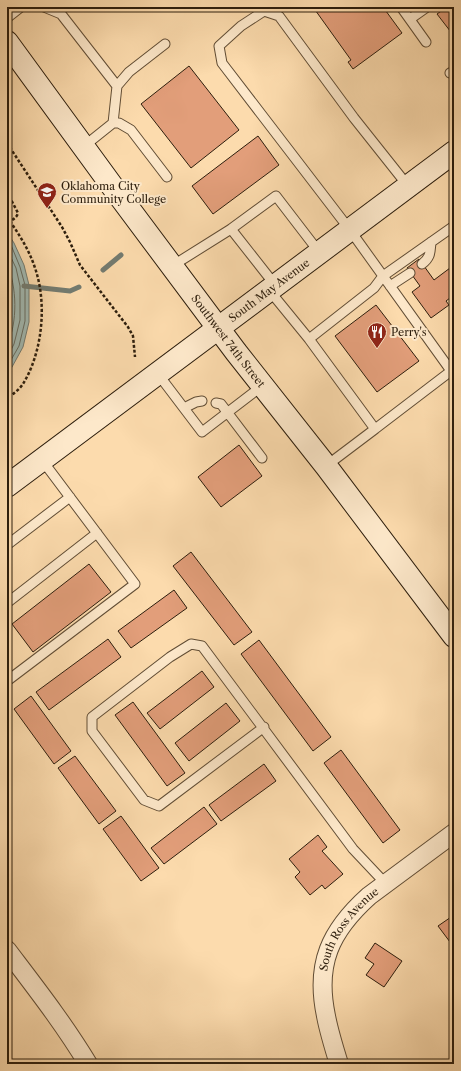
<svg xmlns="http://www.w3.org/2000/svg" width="461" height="1071" viewBox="0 0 461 1071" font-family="'Libre Caslon Text',serif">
<rect width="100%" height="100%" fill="#fcdbad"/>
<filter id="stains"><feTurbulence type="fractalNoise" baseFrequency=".005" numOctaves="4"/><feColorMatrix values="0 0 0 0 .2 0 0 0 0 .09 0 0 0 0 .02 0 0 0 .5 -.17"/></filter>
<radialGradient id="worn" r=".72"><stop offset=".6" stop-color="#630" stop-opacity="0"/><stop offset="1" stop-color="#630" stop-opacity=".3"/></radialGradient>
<!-- water -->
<path fill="#a1b9b2" stroke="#737b70" d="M7 232 14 243 24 265 29 285V322L23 347 12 367 7 374Z"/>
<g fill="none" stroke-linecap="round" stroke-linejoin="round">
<!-- shore -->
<path stroke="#676c60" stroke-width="1" d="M7 239 11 245 20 267 25 285V321L19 346 7 367
M7 249 16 268 20 286V320L14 344 7 358
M7 264C17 286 18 323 7 345"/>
<!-- stream -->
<path stroke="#737b70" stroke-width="5" d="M103 270 121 255
M24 286 70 291 79 287"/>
</g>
<!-- building -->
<path fill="#e29e7a" stroke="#2d1e0d" d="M313 7H383L402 33 353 69 348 62 351 60Z
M447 7H454V36L437 14Z
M189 66 239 130 191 168 141 104Z
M258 136 279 165 213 214 192 186Z
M419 259 434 280 454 265V295L446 301 449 305 431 318 412 292 420 286 407 268Z
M376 305 419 361 377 392 335 336Z
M239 445 262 476 221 507 198 477Z
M191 552 252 632 234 645 173 566Z
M89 564 111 592 33 652 12 624Z
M174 590 187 608 131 648 118 631Z
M108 639 121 657 49 710 36 692Z
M259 640 331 737 313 751 241 654Z
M202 671 214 687 160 729 147 713Z
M31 696 71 751 54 764 14 709Z
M133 702 185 773 167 786 115 715Z
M226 703 240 721 189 761 175 743Z
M341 750 400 830 383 843 324 763Z
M75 756 116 811 99 824 58 768Z
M264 764 276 781 221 821 209 805Z
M204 807 217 824 164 864 151 848Z
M121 816 159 868 141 881 103 829Z
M318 835 327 847 322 851 343 874 325 889 322 885 310 895 295 877 300 872 289 859Z
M454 915V939L450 942 438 926Z
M375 943 402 961 384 987 366 975 374 964 365 958Z"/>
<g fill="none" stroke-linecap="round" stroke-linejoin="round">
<!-- lane casing -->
<g stroke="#614d35" stroke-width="11">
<path id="lane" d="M44 7 61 14 117 86
M401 7 426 42
M7 18 21 7
M410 19 427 7
M450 73 454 71
M113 123 117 86 129 72 165 44
M83 147 113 123H119L131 130 167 177
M408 186 354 118 279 16 264 11 241 26 219 46 222 63 350 230 454 375
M231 229 275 285
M422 264C431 257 430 252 431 242
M172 266 231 229 276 196 319 252
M390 286 410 273
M269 290 309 339 375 429 326 466
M309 339 374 288 383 276 454 226
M158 374 202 432 262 386
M216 403 221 404 262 458
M184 408 196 402 202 401
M375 429 451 371
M7 545 70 497
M7 603 97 533
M7 681 135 584 42 460
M264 727 159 806 144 800 92 731V717L170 657 191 644 202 646 353 849 385 883"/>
</g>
<!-- street casing -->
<g stroke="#614d35" stroke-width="20">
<g id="street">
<path d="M7 950C35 987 64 1024 88 1064"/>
<path id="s1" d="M339 1064C334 1048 329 1032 326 1016 315 964 330 931 369 896L454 833"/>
</g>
</g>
<!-- secondary casing -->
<g stroke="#2d1e0d" stroke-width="24">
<g id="secondary">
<path id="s2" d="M7 42 115 190 236 352 326 466 454 636"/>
<path id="s3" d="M7 486 454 152"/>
</g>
</g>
<!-- path -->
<path stroke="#2d1e0d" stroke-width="2.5" stroke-dasharray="3 2" stroke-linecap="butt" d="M7 143 62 227 70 242 80 265 128 327 133 336 135 357
M7 192 18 213C17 217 14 219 10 221
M7 217C19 234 30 251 36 271 47 306 42 353 23 384 19 390 13 394 7 398"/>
<!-- lane -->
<use href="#lane" stroke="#fde8ca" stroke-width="9"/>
<!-- street -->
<use href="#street" stroke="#fde8ca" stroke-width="18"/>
<!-- secondary -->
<use href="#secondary" stroke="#fde8ca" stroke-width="22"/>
</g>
<!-- icons -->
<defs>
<g id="university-pin" transform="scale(1)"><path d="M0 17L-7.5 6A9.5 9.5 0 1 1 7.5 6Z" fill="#8f2418" stroke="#fde8ca"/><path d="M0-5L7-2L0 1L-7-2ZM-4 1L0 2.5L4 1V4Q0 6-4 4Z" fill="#fff"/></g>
<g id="restaurant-pin" transform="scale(1)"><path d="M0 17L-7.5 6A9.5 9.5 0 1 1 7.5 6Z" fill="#8f2418" stroke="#fde8ca"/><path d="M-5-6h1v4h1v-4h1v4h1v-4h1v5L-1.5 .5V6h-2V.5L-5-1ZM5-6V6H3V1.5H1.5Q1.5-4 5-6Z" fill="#fff"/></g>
</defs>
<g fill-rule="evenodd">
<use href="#university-pin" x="47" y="192"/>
<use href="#restaurant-pin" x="377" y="332"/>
</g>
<g text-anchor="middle" stroke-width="4" stroke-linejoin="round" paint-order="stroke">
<!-- poi labels -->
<g font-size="11" fill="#2d1e0d" stroke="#fde8ca" text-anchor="start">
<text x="61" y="190">Oklahoma City<tspan x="61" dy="13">Community College</tspan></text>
<text x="391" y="336">Perry's</text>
</g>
<!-- street labels -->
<g font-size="11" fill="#2d1e0d" stroke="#fde8ca">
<text dy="4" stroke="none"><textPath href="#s3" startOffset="327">South May Avenue</textPath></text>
<text dy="4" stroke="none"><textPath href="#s2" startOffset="372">Southwest 74th Street</textPath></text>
<text dy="4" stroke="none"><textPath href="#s1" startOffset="145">South Ross Avenue</textPath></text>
</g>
</g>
<!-- margin -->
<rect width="461" height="1071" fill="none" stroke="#fcdbad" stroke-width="24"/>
<rect x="8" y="8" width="445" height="1055" fill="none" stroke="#2d1e0d" stroke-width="2"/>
<rect x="12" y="12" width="437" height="1047" fill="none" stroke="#2d1e0d"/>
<rect width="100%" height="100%" filter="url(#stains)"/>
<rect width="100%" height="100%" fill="url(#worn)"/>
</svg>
